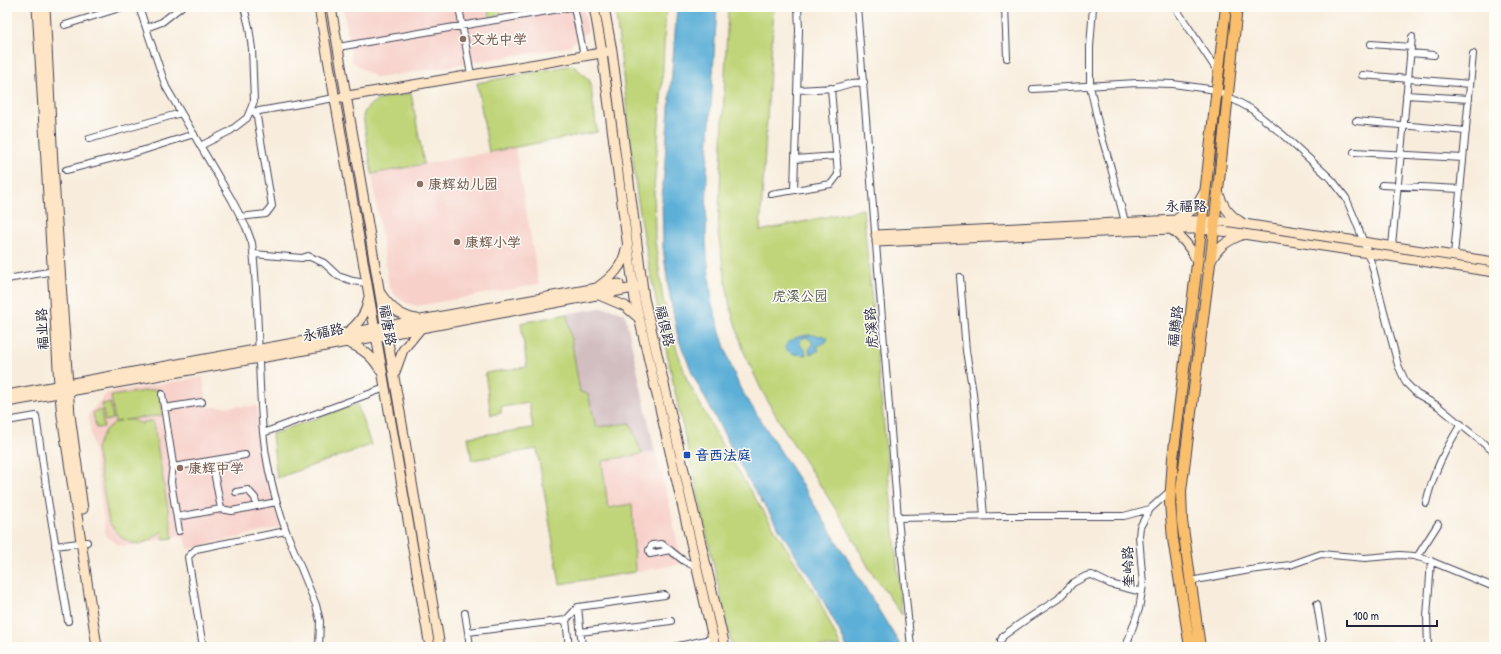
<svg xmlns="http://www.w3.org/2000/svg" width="1501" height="654" viewBox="0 0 1501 654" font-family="'Patrick Hand','LXGW WenKai TC',sans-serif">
<rect width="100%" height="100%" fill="#fdfcf7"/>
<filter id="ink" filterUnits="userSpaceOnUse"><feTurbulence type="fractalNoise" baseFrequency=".025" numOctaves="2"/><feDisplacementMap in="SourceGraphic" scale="8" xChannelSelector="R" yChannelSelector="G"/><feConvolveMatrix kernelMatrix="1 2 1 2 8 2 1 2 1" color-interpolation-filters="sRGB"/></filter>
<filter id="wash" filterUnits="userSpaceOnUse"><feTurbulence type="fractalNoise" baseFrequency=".012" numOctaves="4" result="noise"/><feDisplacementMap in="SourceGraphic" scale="16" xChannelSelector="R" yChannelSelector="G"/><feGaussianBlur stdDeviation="0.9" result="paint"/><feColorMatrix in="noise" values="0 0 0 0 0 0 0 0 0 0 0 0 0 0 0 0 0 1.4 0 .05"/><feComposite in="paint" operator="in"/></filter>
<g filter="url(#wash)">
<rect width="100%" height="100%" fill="#f8eddd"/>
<!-- built -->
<path fill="#f7d0c9" d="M343 7H583L588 31 568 47 376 78 352 62Z
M515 147 539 284 418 306 406 303 396 296 389 287 372 174Z
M203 377 208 407 257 406 259 446 269 489 282 527 189 549 183 536 127 546 118 545 106 536 88 415 107 393Z
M655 452 668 498 682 564 635 572 632 504 608 508 602 461Z"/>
<!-- industrial -->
<path fill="#d2bec1" d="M599 308 611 309 625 314 655 452 642 454 630 423 596 428 588 394 580 392 567 314Z"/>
<!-- green -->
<path fill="#c0d579" stroke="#717c5a" d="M488 7H500L501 15 490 17Z
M615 7H666L662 84 654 190 655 241 663 299 676 347 687 380 726 452 818 598 841 647H732L677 401 650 271 637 195Z
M728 7H774L760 231 863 209 902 615 870 570 844 522 782 426 761 389 744 352 730 307 718 234Z
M572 65 580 71 590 81 597 132 489 152 477 83Z
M411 93 424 164 372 174 363 116C369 96 394 97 411 93Z
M567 314 580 392 588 394 596 427 630 423 642 454 602 461 608 508 632 504 635 572 560 584 537 449 472 460 468 437 533 428 529 403 501 407V413L491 415 485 373 527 367 521 323Z
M159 389 163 415 124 420H132L143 424V422L153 421 173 538 163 539 162 531 151 540 140 544 131 543 121 537 109 523 96 448 105 430 114 423 121 421 115 422 111 396Z
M110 403 113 419 105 421 102 404Z
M357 404 371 445 277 478 272 434Z
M101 410 104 427 96 428 93 412Z"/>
<!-- water -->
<path fill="#5cafd7" stroke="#3f6889" d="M677 7H717L707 171 706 243 712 304 729 361 740 388 799 480 899 643 900 647H846L842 636 813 582 747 478 694 377 678 338 668 286 663 247 662 198Z
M813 335 824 336 828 338 826 342 816 347 819 349 818 351 810 354 809 349 812 346V341L806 337 801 339C799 344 801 347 805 349L806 355 794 354 785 349V346C792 337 802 335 813 335Z"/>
</g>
<g filter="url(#ink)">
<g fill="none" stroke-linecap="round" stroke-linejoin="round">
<!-- street casing -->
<g stroke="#424053" stroke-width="8">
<path id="street" d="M139 7 166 87 232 200 246 227 252 243C260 305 257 369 263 432 266 465 275 500 286 531L196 549 188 557 203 647
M459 7 471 75
M574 7 584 56
M857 7 898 518 911 647
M1005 7 1007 58
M1093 7 1090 47V86L1100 131 1111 168 1125 222
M1175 7 1218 72
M65 25 123 7
M146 28 162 22 181 7
M1371 44 1411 47
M338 47 571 7
M1410 53 1434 55
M1362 75 1470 84
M1033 89 1137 83 1173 84 1216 90 1251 109 1282 134 1316 165 1333 181 1346 198 1357 224 1372 265 1398 365 1406 383 1417 394 1438 406 1494 452
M797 90 835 88 852 83 864 82
M1406 95 1469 99
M253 112 335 98
M1356 121 1466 131
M89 139 181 113
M200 146 230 131 247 118 254 101 252 49 249 27 244 7
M1354 152 1463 158
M795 159 837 156
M66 170 141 151 194 134
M1382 185 1460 189
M794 190 799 30 798 7
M771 194 831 184 838 175 831 88
M240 217 266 214 272 206 256 111
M1392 246 1412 37
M253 254 302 258 308 256 324 263 338 276 353 281 366 283
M1454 255 1473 54
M960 277 966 351 973 393 984 516
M7 279 54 271
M162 394 173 464 171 482 179 531
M164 408 202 402
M7 421 36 416 48 500 68 621
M263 433 385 388
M212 461 221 509
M173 467 245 455
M236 492 248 490 255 498 257 506
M1426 503C1433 473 1445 450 1461 424
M177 517 221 509 232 511 276 502
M898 518 1005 516H1124L1150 509 1170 491
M286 531 316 605 320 621 319 647
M55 546 87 542
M670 550 650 554 649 550 652 545 662 544 684 561 696 567
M1417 557 1438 524
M1190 581 1250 570 1290 565 1321 554 1365 558 1400 555 1414 556 1428 560 1494 587
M1317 604 1324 647
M578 607 582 647
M465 613 468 632
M566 620 569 647
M580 632 671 621
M1001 640 1003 636 1021 623 1058 599 1073 583 1086 576 1092 575 1110 584 1142 592
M470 647 468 632 566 620 578 607 665 595
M674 647 715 638
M1126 647 1139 609 1143 585 1139 536 1140 527 1150 509
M1428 647 1427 617 1431 561"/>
</g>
<!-- secondary casing -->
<g stroke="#424053" stroke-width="11">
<path id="secondary" d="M37 7 59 385 62 416 97 647
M45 7 53 164 70 415 83 509
M319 7 430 647
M331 7 440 647
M594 7 601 46 635 300 715 647
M604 7 612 51 644 298 725 647
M342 97 607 52
M1218 192C1223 206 1228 214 1241 222
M1178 218 1195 208 1205 191
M1171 229C1183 238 1191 248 1197 261
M876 235 1176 220 1231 222 1494 262
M877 242 1171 229H1201L1230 232 1494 272
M1211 261C1218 246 1229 240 1244 234
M598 287C612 277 623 266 626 249
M381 294C389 306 401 317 417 319
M599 295 625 306 639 318
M346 333C357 326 367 313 368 300
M346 342C360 347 373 356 380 370
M395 372 403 350 421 328
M7 395 619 284
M7 402 294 352 639 287"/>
</g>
<!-- primary casing -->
<g stroke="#424053" stroke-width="12">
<path id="primary" d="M1190 647 1173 539 1170 503 1173 458 1199 248 1226 7
M1200 647 1182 521 1181 491 1212 248 1237 7"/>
</g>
<!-- street -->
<use href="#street" stroke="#fff" stroke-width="6"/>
<!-- secondary -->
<use href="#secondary" stroke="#fde5c5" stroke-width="9"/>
<!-- primary -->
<use href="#primary" stroke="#f9bf6d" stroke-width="10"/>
</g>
</g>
<!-- markers -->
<g fill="#8d6e63" stroke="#fdfcf7" stroke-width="1.5">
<circle cx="463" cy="39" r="4"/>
<circle cx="420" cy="184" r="4"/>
<circle cx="457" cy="242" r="4"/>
<circle cx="180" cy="468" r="4"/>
</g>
<rect fill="#1a4fb4" stroke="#fdfcf7" stroke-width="1.5" x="683" y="451" width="8" height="8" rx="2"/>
<g text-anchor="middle" stroke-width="3" stroke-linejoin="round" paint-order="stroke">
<!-- education labels -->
<g font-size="14" font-weight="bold" fill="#785e54" stroke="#fdfcf7" text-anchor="start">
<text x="471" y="44">文光中学</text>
<text x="428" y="189">康辉幼儿园</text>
<text x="465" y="247">康辉小学</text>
<text x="188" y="473">康辉中学</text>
</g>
<!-- street labels -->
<g font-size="14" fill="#22223b" stroke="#fdfcf7">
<text x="1186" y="211">永福路</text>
<text transform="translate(388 325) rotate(80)" y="5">福唐路</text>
<text transform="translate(665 326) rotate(77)" y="5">福俱路</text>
<text transform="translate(1175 326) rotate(-83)" y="5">福腾路</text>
<text transform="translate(871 328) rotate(-94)" y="5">虎溪路</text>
<text transform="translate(42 329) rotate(-93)" y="5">福业路</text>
<text transform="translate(323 332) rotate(-11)" y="5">永福路</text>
<text transform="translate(1128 567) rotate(-92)" y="5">奎岭路</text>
</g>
<!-- park labels -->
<g font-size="14" fill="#51584e" stroke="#fdfcf7">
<text x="800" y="301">虎溪公园</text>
</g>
<!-- transit labels -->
<g font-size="14" font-weight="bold" fill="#164399" stroke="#fdfcf7" text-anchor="start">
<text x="695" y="460">音西法庭</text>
</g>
</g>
<!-- margin -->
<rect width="1501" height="654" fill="none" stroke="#fdfcf7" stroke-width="24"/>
<!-- scale -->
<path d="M1347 620v6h90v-6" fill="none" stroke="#22223b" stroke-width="2"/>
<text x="1353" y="620" font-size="12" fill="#22223b" stroke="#fdfcf7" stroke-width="3" paint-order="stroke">100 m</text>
</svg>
